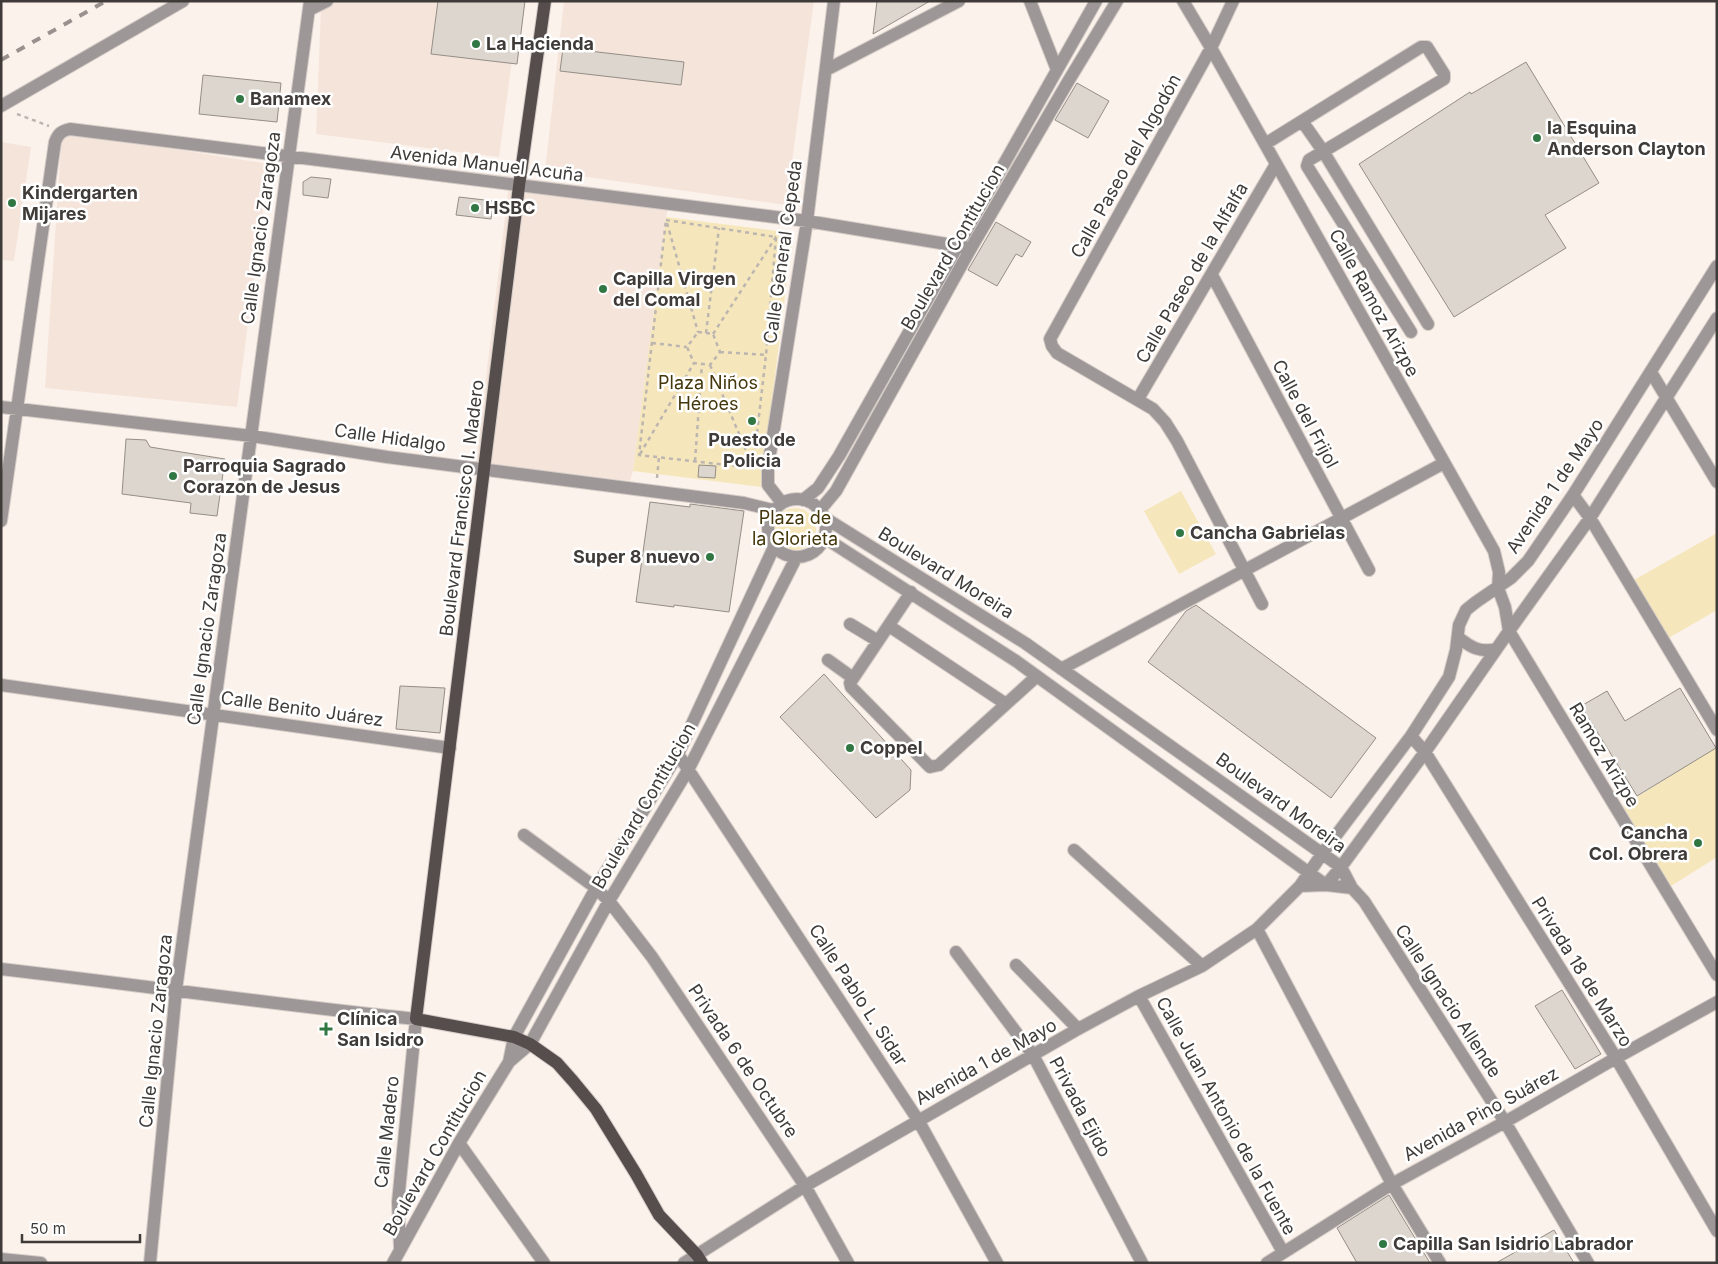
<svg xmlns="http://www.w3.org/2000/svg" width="1718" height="1264" viewBox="0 0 1718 1264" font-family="Inter,sans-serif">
<rect width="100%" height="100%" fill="#fcf2ec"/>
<!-- built -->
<path fill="#f5e4da" d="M338 1H520L499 157 316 134 321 9Z
M564 1H814L786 205 545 171Z
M62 131 269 164 237 407 45 388Z
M1 142 31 147 14 261 1 260Z
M509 184 669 205 666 217 633 471 630 481 476 462Z"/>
<!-- green -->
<path fill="#f5e7bb" d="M666 217 793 233 761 487 633 471Z
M1181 491 1216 554 1179 574 1144 511Z
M774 529a21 21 0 1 1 42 0a21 21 0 1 1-42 0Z
M1717 533V610L1667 639 1634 580Z
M1717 746V857L1668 888 1623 806Z"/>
<!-- building -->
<path fill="#dcd6ce" stroke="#948e86" d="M438 1H525L517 64 431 54Z
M877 1H930L873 34Z
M563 48 684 62 681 85 560 71Z
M1526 62 1599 183 1545 215 1566 248 1454 317 1359 164 1470 92 1471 94Z
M203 75 281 83 277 122 199 114Z
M1077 83 1109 101 1088 138 1055 120Z
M311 177 331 179 328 198 303 195V182Z
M459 197 493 201 491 219 456 215Z
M996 222 1031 242 1022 257 1016 254 997 286 968 270Z
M126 439 146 440 150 447 225 459 217 516 190 513 191 503 122 494Z
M699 465 716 466 715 478 698 477Z
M650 502 690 507V504L744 511 729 612 674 605V607L636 602Z
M1196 605 1376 738 1331 798 1148 662 1186 611Z
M824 674 911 770 910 790 876 818 780 717Z
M400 686 445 688 440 733 396 729Z
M1680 688 1716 748 1637 796 1581 706 1607 691 1625 721Z
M1562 990 1601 1054 1575 1069 1535 1006Z
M1389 1195 1430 1263H1357L1337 1228Z
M1554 1230 1574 1263H1496Z"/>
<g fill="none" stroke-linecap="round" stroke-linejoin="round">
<!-- minor casing -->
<g stroke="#d6cdc8" stroke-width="14">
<path id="minor" d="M1030 1 1057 70
M1183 1 1211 48 1494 551 1499 572 1498 588 1505 607 1509 631 1717 975
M1233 1 1211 48 1050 339 1052 346 1057 353 1153 409 1165 422 1177 441 1262 604
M309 10 327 1
M826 70 959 1
M1 106 183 1
M1302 121 1323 151 1428 324
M1265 144 1421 47H1427L1444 74V79L1309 160 1307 166 1411 332
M1212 275 1369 570
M1651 372 1717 482
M1138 399 1276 164
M1 407 252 436 387 457 744 503 773 510
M1573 495 1590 518 1717 730
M768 528a29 29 0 1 1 58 0a29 29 0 1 1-58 0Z
M803 500 818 488 839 456 1096 1
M782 503 768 485V467L807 221 834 1
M820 510 836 491 971 248 1069 80 1117 1
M825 518 1025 643 1341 867 1352 888 1364 901 1505 1122 1588 1263
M1 521 55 142C58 134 61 131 70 129L807 221 971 248
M825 538 1016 661 1326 885 1352 888
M911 592 850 683 851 687 930 767 939 765 1037 676
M850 624 878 641
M889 626 1006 704
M1458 637C1470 647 1480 653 1496 649
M828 660 853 678
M1061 669 1444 463
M1 685 450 748
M1411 736 1425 752 1616 1058 1717 1231
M678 754 918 1120 997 1263
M524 835 596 888 609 901 652 957 805 1186 848 1263
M1074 850 1202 966
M1300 886 1326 885 1341 867 1425 752 1509 631 1590 518 1717 318
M1257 929 1392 1184 1440 1263
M956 952 1033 1055 1142 1263
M1016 965 1078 1029
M1 969C140 985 277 1005 416 1019L398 1202 400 1248
M1139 996 1283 1252
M509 1062 514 1037 596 888 678 754 774 547
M459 1143 544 1263
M1 1259 41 1263
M150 1263 176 990 310 1
M393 1263 459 1143 509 1062 530 1044 609 901 688 770 796 558
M684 1263 805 1186 1078 1029 1139 996 1202 966 1257 929 1300 886 1322 854 1411 736 1449 677 1456 650 1459 625 1466 610 1476 602 1511 578 1528 561 1573 495 1717 266
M1267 1263 1392 1184 1505 1122 1616 1058 1717 1002"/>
</g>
<!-- major casing -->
<g stroke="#d6cdc8" stroke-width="14">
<path id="major" d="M545 1 519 186 416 1019 514 1037 530 1044 557 1063 573 1081 596 1109 636 1174 659 1215 697 1255 702 1263"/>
</g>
<!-- path -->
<path stroke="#bdb5b0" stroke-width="2.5" stroke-dasharray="4 4" stroke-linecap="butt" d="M17 114 49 126
M666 220 776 237 766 355 753 468 639 455Z
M667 223 698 332
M698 332 713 334 720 352 710 365 694 363 687 347Z
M706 333 719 228
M713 334 776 237 785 232
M652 343 687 347
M720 352 766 355
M710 365 753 467
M640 454 694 363
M695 461 702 364
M657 478 659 457"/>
<!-- minor -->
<use href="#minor" stroke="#9d9897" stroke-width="12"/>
<!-- major -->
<use href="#major" stroke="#564e4c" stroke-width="12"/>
<!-- rail -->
<path stroke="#98918d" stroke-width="4" stroke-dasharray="9 9" stroke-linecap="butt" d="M1 60 106 1"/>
</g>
<!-- markers -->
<g fill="#317743" stroke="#fff" stroke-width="2">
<circle cx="476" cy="44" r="5"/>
<circle cx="240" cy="99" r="5"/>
<circle cx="1537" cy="138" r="5"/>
<circle cx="12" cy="203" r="5"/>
<circle cx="475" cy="208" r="5"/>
<circle cx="603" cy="289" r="5"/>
<circle cx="752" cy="421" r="5"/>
<circle cx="173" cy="476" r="5"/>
<circle cx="1180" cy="533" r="5"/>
<circle cx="710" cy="557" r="5"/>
<circle cx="850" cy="748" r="5"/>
<circle cx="1698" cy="843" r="5"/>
<path d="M323.5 1021.5h5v5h5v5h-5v5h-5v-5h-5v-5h5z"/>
<circle cx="1383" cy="1244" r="5"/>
</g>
<g text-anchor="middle" stroke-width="5" stroke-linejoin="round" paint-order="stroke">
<!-- poi labels -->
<g font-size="18" font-weight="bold" fill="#3f3b39" stroke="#fff" text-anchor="start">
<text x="486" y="50">La Hacienda</text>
<text x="250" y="105">Banamex</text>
<text x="1547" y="134">la Esquina<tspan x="1547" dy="21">Anderson Clayton</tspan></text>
<text x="22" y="199">Kindergarten<tspan x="22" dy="21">Mijares</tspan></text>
<text x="485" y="214">HSBC</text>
<text x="613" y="285">Capilla Virgen<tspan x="613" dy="21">del Comal</tspan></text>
<text x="752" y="446" text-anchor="middle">Puesto de<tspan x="752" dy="21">Policia</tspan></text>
<text x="183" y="472">Parroquia Sagrado<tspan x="183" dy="21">Corazon de Jesus</tspan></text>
<text x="1190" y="539">Cancha Gabrielas</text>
<text x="700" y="563" text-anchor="end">Super 8 nuevo</text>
<text x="860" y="754">Coppel</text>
<text x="1688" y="839" text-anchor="end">Cancha<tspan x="1688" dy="21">Col. Obrera</tspan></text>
<text x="337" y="1025">Clínica<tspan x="337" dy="21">San Isidro</tspan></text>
<text x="1393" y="1250">Capilla San Isidrio Labrador</text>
</g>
<!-- street labels -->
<g font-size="18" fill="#3f3b39" stroke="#fff">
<text transform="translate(487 164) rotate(7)" y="6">Avenida Manuel Acuña</text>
<text transform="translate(1126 166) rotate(-61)" y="6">Calle Paseo del Algodón</text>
<text transform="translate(261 228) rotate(-82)" y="6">Calle Ignacio Zaragoza</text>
<text transform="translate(953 247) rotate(-60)" y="6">Boulevard Contitucion</text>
<text transform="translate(783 252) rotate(-82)" y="6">Calle General Cepeda</text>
<text transform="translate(1192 273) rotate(-60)" y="6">Calle Paseo de la Alfalfa</text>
<text transform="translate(1374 303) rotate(61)" y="6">Calle Ramoz Arizpe</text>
<text transform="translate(1305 414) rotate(62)" y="6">Calle del Frijol</text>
<text transform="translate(390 438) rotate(8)" y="6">Calle Hidalgo</text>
<text transform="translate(1555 486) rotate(-56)" y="6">Avenida 1 de Mayo</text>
<text transform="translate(462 508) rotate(-83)" y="6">Boulevard Francisco I. Madero</text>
<text transform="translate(946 573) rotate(32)" y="6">Boulevard Moreira</text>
<text transform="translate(207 629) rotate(-82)" y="6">Calle Ignacio Zaragoza</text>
<text transform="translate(302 709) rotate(8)" y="6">Calle Benito Juárez</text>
<text transform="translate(1604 755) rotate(59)" y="6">Ramoz Arizpe</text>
<text transform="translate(1281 803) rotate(36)" y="6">Boulevard Moreira</text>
<text transform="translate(644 806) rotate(-60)" y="6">Boulevard Contitucion</text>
<text transform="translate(1582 972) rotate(58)" y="6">Privada 18 de Marzo</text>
<text transform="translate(858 995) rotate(57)" y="6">Calle Pablo L. Sidar</text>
<text transform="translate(1448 1001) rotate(57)" y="6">Calle Ignacio Allende</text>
<text transform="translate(156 1031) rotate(-84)" y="6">Calle Ignacio Zaragoza</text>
<text transform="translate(743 1061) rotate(56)" y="6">Privada 6 de Octubre</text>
<text transform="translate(986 1062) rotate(-29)" y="6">Avenida 1 de Mayo</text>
<text transform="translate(1080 1107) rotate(62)" y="6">Privada Ejido</text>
<text transform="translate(1481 1114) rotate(-29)" y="6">Avenida Pino Suárez</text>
<text transform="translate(1226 1116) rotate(61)" y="6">Calle Juan Antonio de la Fuente</text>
<text transform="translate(387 1132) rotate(-84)" y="6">Calle Madero</text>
<text transform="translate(435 1153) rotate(-60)" y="6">Boulevard Contitucion</text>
</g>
<!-- park labels -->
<g font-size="18" fill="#43360a" stroke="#fff">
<text x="708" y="389">Plaza Niños<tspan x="708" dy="21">Héroes</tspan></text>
<text x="795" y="524">Plaza de<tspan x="795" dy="21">la Glorieta</tspan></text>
</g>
</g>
<!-- border -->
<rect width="1718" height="1264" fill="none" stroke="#3f3b39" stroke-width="5"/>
<!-- scale -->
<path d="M22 1234v8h118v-8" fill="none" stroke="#3f3b39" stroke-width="2.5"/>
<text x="30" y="1234" font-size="15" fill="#3f3b39" stroke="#ffffff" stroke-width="4" paint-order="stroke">50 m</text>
</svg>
